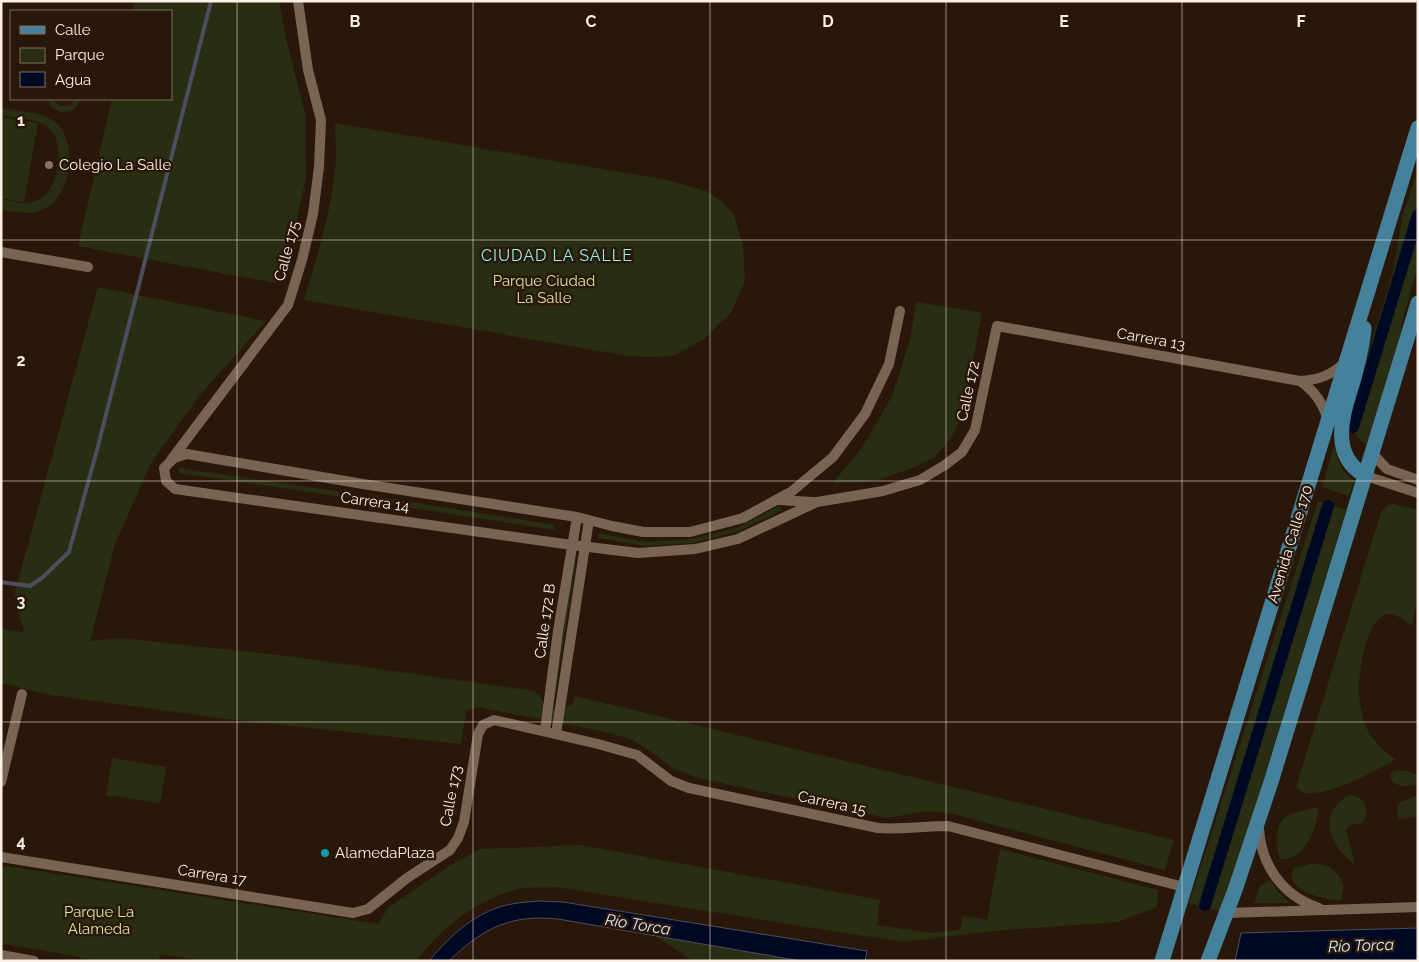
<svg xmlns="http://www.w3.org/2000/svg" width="1419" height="962" viewBox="0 0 1419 962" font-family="Raleway,sans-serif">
<rect width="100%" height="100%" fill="#29180a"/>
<!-- green -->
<path fill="#292d12" d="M135 1H279L286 39 305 114 306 176 293 239 275 283 78 246 112 99H171V11H133Z
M48 99H53C57 106 63 107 70 105L74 100 72 99H80C78 109 72 112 62 113L51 107Z
M1 108C19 111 42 111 56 123 80 143 71 202 39 211 27 215 14 212 1 209V199C12 201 25 205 36 201 59 193 66 146 50 129 39 118 15 118 1 115Z
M1 117 38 123 24 202 1 198Z
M335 123 666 180 706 191 721 201 733 213 743 245 745 280 731 313 704 339 673 356 648 357 629 356 304 300C317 257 331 213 335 169 337 154 335 138 335 123Z
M1418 169V266L1405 311 1389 385 1370 447C1355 439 1349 427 1351 410L1394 268 1402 218Z
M98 287 266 321 199 396 151 463 115 544 90 641 121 638 287 656 534 691 541 696C543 714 560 711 573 704L575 696 1174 840 1165 870 949 813 926 811 887 818 698 778 672 768 656 755 633 740 606 732 477 707 466 711 461 744 235 720 50 695 1 683V629L24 632 14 596Z
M916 302 982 313 961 420 950 439 935 457 915 467 881 479 866 482 833 483 863 446 892 396 910 340Z
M1334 446C1337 461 1342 471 1354 481L1349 496 1322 487Z
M179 468 356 494V499L179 473Z
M368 495 555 525 554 530 367 501Z
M1318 501 1346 510 1246 837 1220 912 1189 903Z
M1393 504 1418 510V594L1412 626C1405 622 1397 613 1388 614 1365 617 1358 677 1359 696 1360 707 1363 719 1367 729 1374 742 1384 752 1396 759 1372 773 1331 796 1303 793L1297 788V784L1381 512 1388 505Z
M779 506 782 510 739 531 693 543 644 546 598 538 599 533 644 542 692 539 737 528Z
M573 561 576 562 555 696H552Z
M112 758 166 767 160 803 106 795Z
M1397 770 1407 771 1418 775V785C1408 787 1393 788 1390 776L1392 772Z
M1418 795V817L1398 819 1397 808 1399 803Z
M1348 796C1365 794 1371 810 1362 823L1350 825 1346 830 1355 865C1331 847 1315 815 1348 796Z
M1318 807C1319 827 1304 861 1280 859 1276 848 1274 829 1283 819 1288 813 1310 809 1318 807Z
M580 845 880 900 877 925 929 933 960 930 963 916 987 920 1000 849 1158 890 1157 907 1118 922 993 931 903 942 555 887C545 888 534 887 524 888 479 897 443 926 416 961H204L160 954 159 961H101L1 943V868L7 866 378 924 389 907 451 865 480 849Z
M1310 864C1327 863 1338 869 1344 886L1341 900C1326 900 1294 893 1291 876L1294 868Z
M1270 880 1277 891 1290 903H1254L1260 886Z
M654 935 801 961H693Z"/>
<!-- water -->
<path fill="#000923" stroke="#4b4e5e" d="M539 901 563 902 867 951 865 961H801L558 919C511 914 483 928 449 961H429C451 935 477 910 512 904 520 902 530 902 539 901Z
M1418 928V961H1235L1241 933Z"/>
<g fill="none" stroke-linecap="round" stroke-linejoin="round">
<!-- stream -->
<path stroke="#4b4e5e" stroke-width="4" d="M1 582 30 586 43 577 69 552 97 450 211 1"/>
<!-- canal -->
<path stroke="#000923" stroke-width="12" d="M1353 427 1418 215
M1205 905 1328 506"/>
<!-- street -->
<path stroke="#796454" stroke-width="10" d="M1 252 88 267
M900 311 889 364 865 414 833 457 791 492 776 500 743 518 690 532H643L612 526 577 517 363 484 187 454 174 458 164 468 166 481 175 489 572 545 638 553 695 549 738 539 817 502 883 491 920 480 945 465 962 452 975 430 997 326 1300 381C1319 380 1332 375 1345 362
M1300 381C1315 391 1323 403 1328 420
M1373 454 1387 469 1418 480
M171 460 288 305 302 260 313 214 319 167 321 120 308 70 298 1
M1366 476 1418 493
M778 500 813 502
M545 731 558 631 577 517
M556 734 589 520
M1 782 22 694
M1259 828C1261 866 1283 896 1319 908
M1 857 353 913 368 909 407 878 450 850 458 838 464 822 478 734 483 725 494 720 598 744 637 755 671 781 689 788 878 828C901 830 924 826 948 826L1184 887
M1227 913 1418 907
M1 955 34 961"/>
<!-- primary -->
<path stroke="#45819a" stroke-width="15" d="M1364 328C1363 345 1358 362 1354 378 1344 411 1327 455 1366 476
M1162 961 1418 128
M1208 961 1235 890 1271 782 1418 303"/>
</g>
<!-- grid -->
<path fill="none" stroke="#fbefe6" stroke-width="1" stroke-opacity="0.55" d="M237 1V961M473 1V961M710 1V961M946 1V961M1182 1V961M1 240H1418M1 481H1418M1 722H1418"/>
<!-- markers -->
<circle fill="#8d6e63" stroke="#29180a" stroke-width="2" cx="49" cy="165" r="5"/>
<circle fill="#0f9aa8" stroke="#29180a" stroke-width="2" cx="325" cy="853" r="5"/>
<g text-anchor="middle" stroke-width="5" stroke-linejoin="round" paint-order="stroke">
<!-- poi labels -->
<g font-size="15" fill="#fbefe6" stroke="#29180a" text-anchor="start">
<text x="59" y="170">Colegio La Salle</text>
<text x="335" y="858">AlamedaPlaza</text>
</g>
<!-- street labels -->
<g font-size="15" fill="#fbefe6" stroke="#29180a">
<text transform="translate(287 251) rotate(-75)" y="5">Calle 175</text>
<text transform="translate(1151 339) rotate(10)" y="5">Carrera 13</text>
<text transform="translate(968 391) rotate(-78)" y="5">Calle 172</text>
<text transform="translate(375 502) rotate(8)" y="5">Carrera 14</text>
<text transform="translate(1290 544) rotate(-73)" y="5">Avenida Calle 170</text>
<text transform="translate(545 621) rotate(-82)" y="5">Calle 172 B</text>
<text transform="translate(451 796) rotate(-79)" y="5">Calle 173</text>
<text transform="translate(832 803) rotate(12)" y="5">Carrera 15</text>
<text transform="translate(212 875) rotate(9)" y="5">Carrera 17</text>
</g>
<!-- park labels -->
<g font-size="15" fill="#d9e39d" stroke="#29180a">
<text x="544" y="286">Parque Ciudad<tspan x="544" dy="17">La Salle</tspan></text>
<text x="99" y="917">Parque La<tspan x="99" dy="17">Alameda</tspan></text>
</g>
<!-- neighbourhood labels -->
<g font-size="16" letter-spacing="1" fill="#8af4e7" stroke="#29180a">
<text x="557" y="261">CIUDAD LA SALLE</text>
</g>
<!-- water labels -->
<g font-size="16" font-style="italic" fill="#d3e4fb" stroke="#29180a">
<text transform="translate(638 924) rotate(9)" y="6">Río Torca</text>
<text transform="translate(1361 945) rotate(-2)" y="6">Río Torca</text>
</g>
</g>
<g font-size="16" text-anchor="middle" font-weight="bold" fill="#fbefe6" stroke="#29180a" stroke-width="5" stroke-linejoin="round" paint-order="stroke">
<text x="355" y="27">B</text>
<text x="591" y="27">C</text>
<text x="828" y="27">D</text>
<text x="1064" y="27">E</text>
<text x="1301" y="27">F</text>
<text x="21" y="126">1</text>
<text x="21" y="366">2</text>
<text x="21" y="607">3</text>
<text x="21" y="847">4</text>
</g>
<!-- border -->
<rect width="1419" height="962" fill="none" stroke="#fbefe6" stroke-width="5"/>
<!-- legend -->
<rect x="10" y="10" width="162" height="90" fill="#29180a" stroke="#7d6e62"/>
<rect x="20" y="26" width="25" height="8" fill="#45819a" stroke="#7d6e62"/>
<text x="55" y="35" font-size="15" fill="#fbefe6">Calle</text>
<rect x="20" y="48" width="25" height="15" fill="#292d12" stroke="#7d6e62"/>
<text x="55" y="60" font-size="15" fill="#fbefe6">Parque</text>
<rect x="20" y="72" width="25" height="15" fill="#000923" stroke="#7d6e62"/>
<text x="55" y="85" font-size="15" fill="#fbefe6">Agua</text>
</svg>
